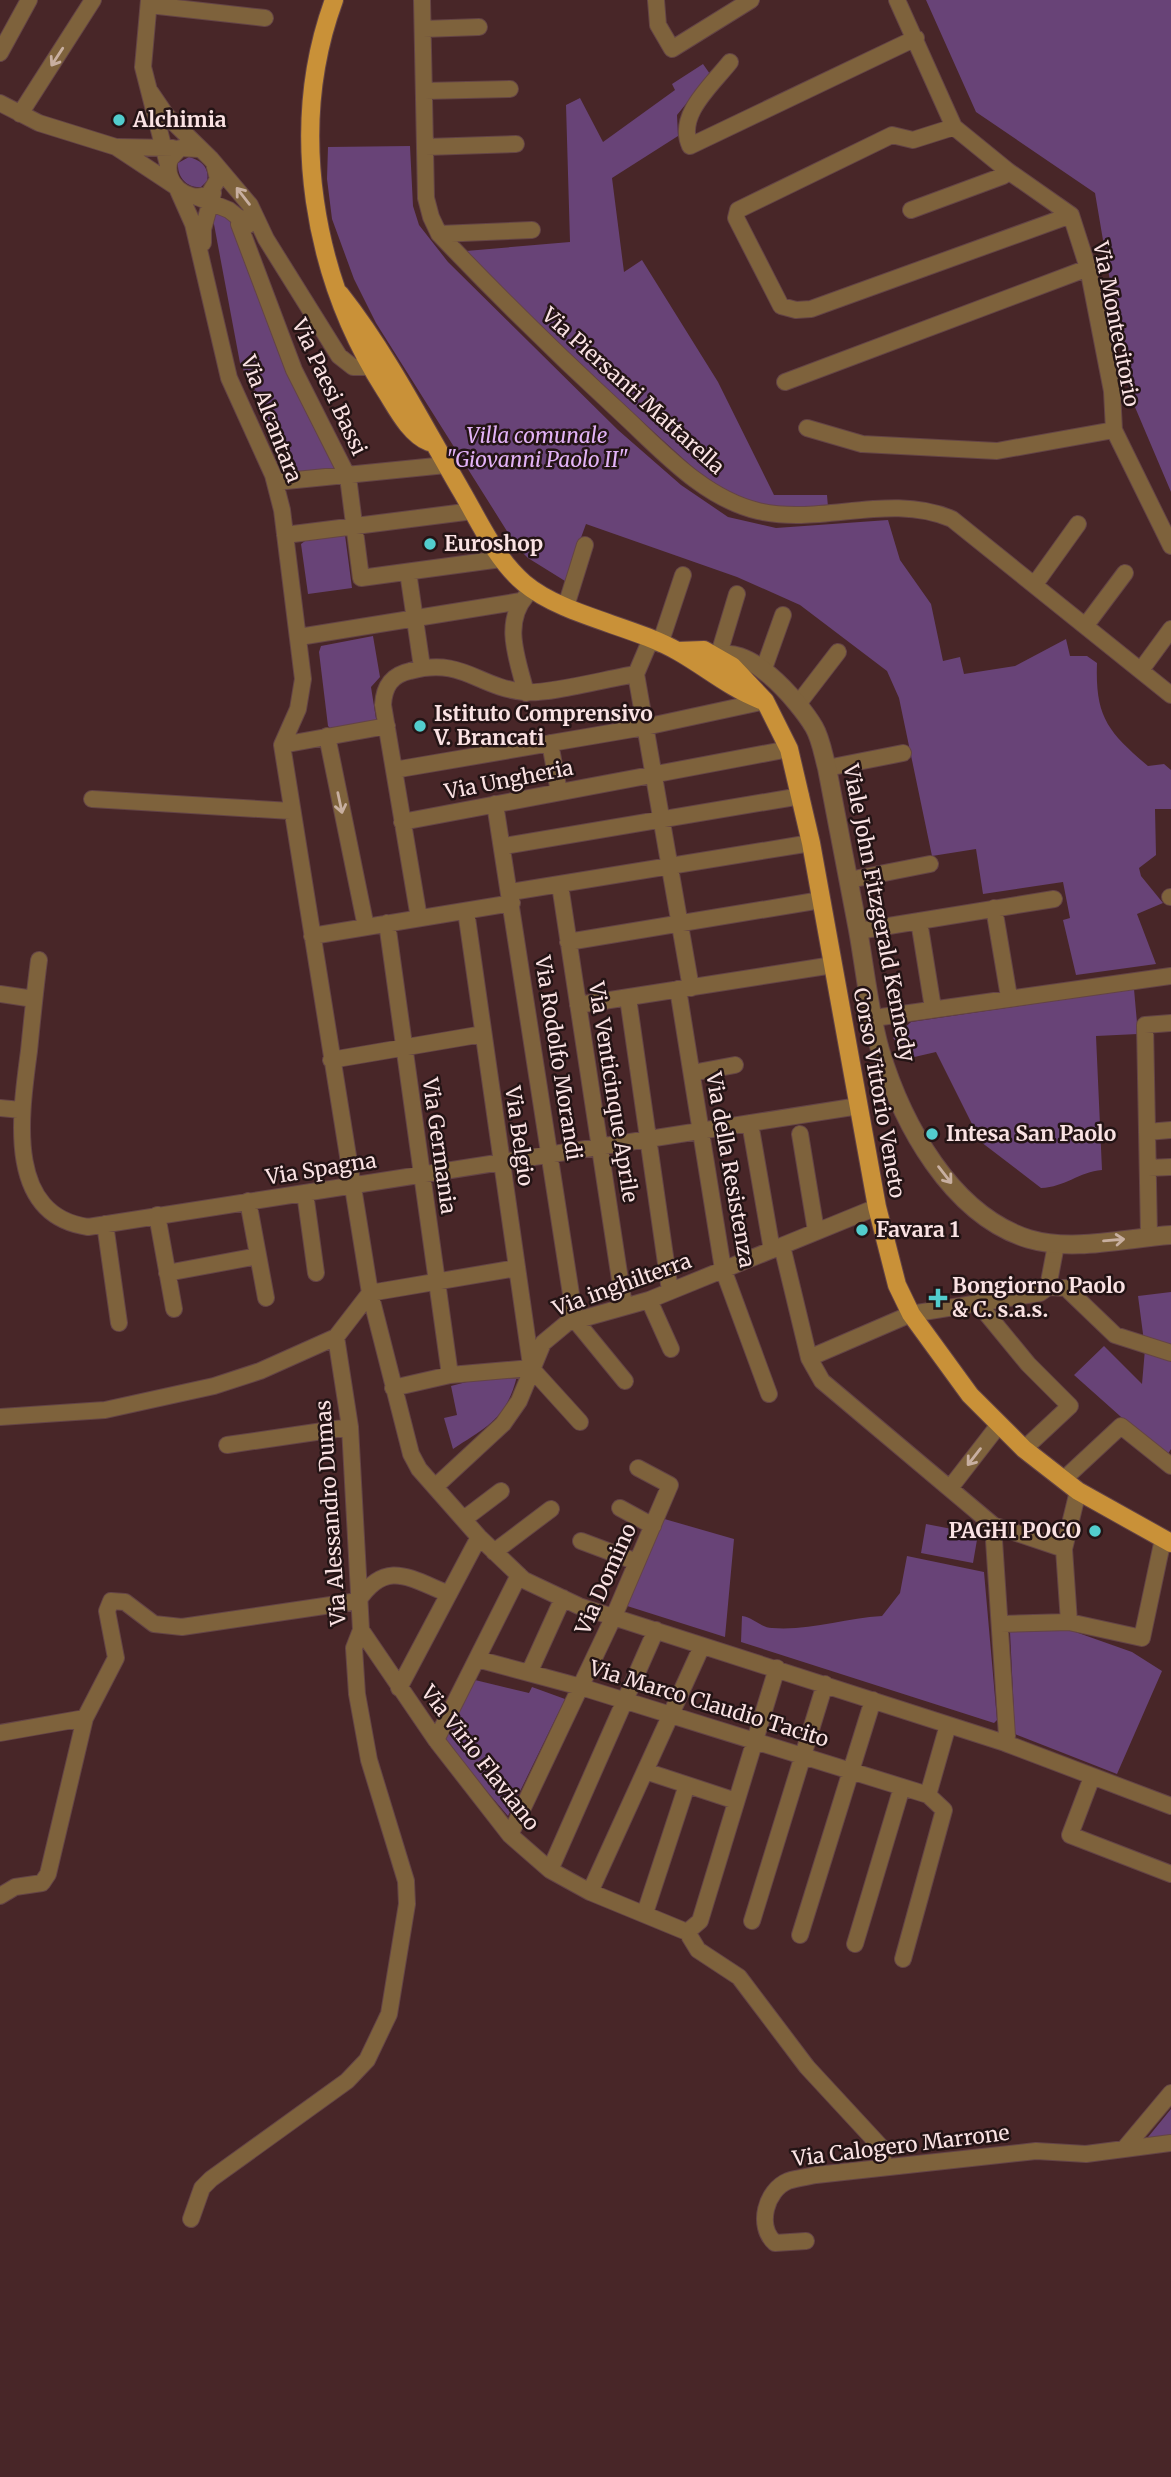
<svg xmlns="http://www.w3.org/2000/svg" width="1171" height="2477" viewBox="0 0 1171 2477" font-family="Merriweather,serif">
<rect width="100%" height="100%" fill="#482628"/>
<!-- green -->
<path fill="#684377" d="M926 0H1171V492L1129 393 1095 193 976 112Z
M703 64 710 74 677 115 678 136 612 178 624 272 642 260 718 382 774 495H827L828 507 781 510 746 503 701 475 567 353 466 251 570 242 566 105 580 98 603 142 675 90 672 84Z
M410 146 413 206 419 225 448 262 618 430 681 485 728 517 776 528 888 520 900 560 931 604 943 661 960 657 964 674 1015 666 1066 639 1070 656H1087L1097 663C1095 717 1108 732 1148 766L1164 764 1171 770V809H1155L1156 855 1139 868 1141 876 1163 903 1137 914 1156 964 1076 975 1063 920 1070 918 1063 882 983 894 976 849 932 856 899 698 887 671 800 605 737 577 586 524 565 581 528 558 517 547 376 323 354 279 332 219 327 179 328 147Z
M189 157C201 160 210 168 207 181L201 187C187 188 177 177 178 163Z
M217 214 227 217 233 226 277 340 336 471 295 473 240 363 213 219Z
M345 535 352 588 308 594 301 544 305 541Z
M373 636 380 677 371 687 377 725 331 729 328 726 319 652 321 646Z
M1134 989 1138 1034 1096 1036 1102 1170C1079 1172 1065 1187 1041 1188L981 1142 936 1052 910 1058 893 1038 911 1022Z
M1171 1292V1449L1166 1457 1074 1375 1104 1346 1142 1384 1145 1349 1138 1296Z
M517 1376C507 1418 487 1427 453 1449L444 1418 457 1415 451 1386 478 1379Z
M661 1518 734 1539 725 1637 624 1605Z
M926 1524 978 1534 973 1563 921 1553Z
M907 1556 984 1572 997 1720 994 1723 741 1642 742 1616C753 1617 761 1628 772 1628 809 1631 845 1618 882 1616L900 1593Z
M1067 1629 1132 1652 1162 1671 1117 1774 1015 1734 1010 1632Z
M475 1680 529 1693 532 1687 565 1699 508 1816 443 1740Z
M1171 2109V2139L1144 2142Z"/>
<g fill="none" stroke-linecap="round" stroke-linejoin="round">
<!-- minor casing -->
<g stroke="#644446" stroke-width="18">
<path id="minor" d="M149 0 143 67 168 165
M422 0 426 198 431 217 439 234C498 296 558 355 621 413 661 450 703 498 758 511 822 526 889 492 952 519L1171 695
M656 0 658 25 672 49 751 0
M897 0 954 127 1008 171 1071 215 1088 268 1112 391 1114 430 1171 546
M149 5 265 18
M423 29 479 27
M0 53 29 0
M730 62C712 85 676 115 690 146L916 38
M149 90 166 115 211 159 250 205 266 239 339 356 353 367H377
M424 91 510 89
M0 103 39 123 116 147 175 186
M20 114 93 0
M954 127 913 140 892 135 738 210 736 218 781 306 796 310 811 309 1071 215
M118 147 173 148
M426 147 516 144
M198 149 180 148 170 159C162 182 187 204 209 194L218 179 214 163
M177 188 193 224 229 378 273 475 282 510 303 679 298 709 282 745
M197 197 229 210 248 225
M911 210 1003 176 1008 171
M241 218 239 224 294 370 348 477 361 578 501 559
M439 234 532 230
M203 243V229L213 193
M785 382 1088 268
M807 428 862 444 997 451 1114 430
M276 482 446 465
M285 535 473 511
M408 572 422 667
M1035 584 1078 524
M566 606 585 545
M1086 625 1125 573
M299 637 521 601
M650 641 636 674 691 988
M660 644 683 575
M718 657 737 594
M1141 670 1171 629
M763 671 783 615
M526 693C518 660 502 624 526 596
M798 704 838 652
M327 736 366 927
M550 743 559 792
M282 745 370 1293 411 1454 419 1469 479 1537 524 1580 579 1606 1005 1743 1171 1806
M282 745 387 726
M827 768 903 753
M394 770 645 727 765 701
M92 799 291 811
M495 804 575 1320 625 1381
M402 822 789 749
M504 846 801 796
M849 880 930 864
M560 885 624 1306
M511 892 811 843
M1170 897H1171
M994 908 1009 997
M466 911 531 1365
M419 918 383 705C384 687 391 675 410 671 463 657 477 687 524 692 546 695 610 678 636 674
M919 921 933 1008
M387 923 450 1375
M858 931 1054 899
M312 936 512 903
M568 942 821 900
M39 960C35 990 32 1021 29 1051 21 1112 4 1215 88 1227L859 1106
M678 989 723 1269 769 1394
M0 994 34 999
M628 998 670 1291
M578 1005 833 965
M874 1018 1171 976
M331 1060 483 1034
M692 1073 735 1065
M0 1108 21 1110
M750 1123 772 1250
M1147 1132 1171 1130
M800 1134 816 1231
M1148 1168 1171 1167
M305 1193 316 1273
M248 1201 266 1298
M157 1215 174 1309
M105 1224 119 1323
M1149 1236 1145 1025 1171 1023
M782 1246 809 1358 822 1381 993 1525 1064 1549
M167 1273 258 1256
M1048 1287 1066 1288 1115 1335 1171 1353
M649 1300 671 1349
M977 1302 1028 1364 1070 1406 1024 1449
M809 1358 911 1314 1040 1293 1048 1287 1056 1245
M531 1368 580 1422
M393 1388 450 1375 531 1368
M0 1417 105 1410 214 1386 260 1371 336 1337 370 1293 517 1268
M227 1445 350 1427
M1063 1480 1121 1426 1171 1466
M436 1486 503 1424 519 1401 543 1343 567 1323 649 1300 877 1207
M950 1488 998 1426
M620 1508 653 1526
M464 1519 501 1491
M993 1525 1007 1736 1005 1743
M581 1541 637 1562
M494 1552 551 1509
M1069 1622 1064 1549 1078 1491
M1001 1624 1069 1622 1142 1638 1163 1539
M361 1630 436 1740 510 1835 550 1870 590 1892 687 1932 698 1950 739 1977 807 2067 881 2147 884 2167
M477 1659 581 1687 928 1795
M529 1673 563 1598
M399 1688 479 1537
M0 1733 85 1718
M436 1740 519 1575
M645 1771 736 1801
M1092 1777 1070 1835 1171 1874
M510 1835 614 1616 670 1485 638 1468
M550 1870 656 1630
M590 1892 702 1646
M0 1896 15 1887 42 1883 48 1874 85 1718 116 1658 107 1611 111 1601 125 1602 154 1624 182 1627 358 1601C386 1558 411 1579 449 1594
M645 1913 687 1785
M752 1921 825 1684
M687 1932 700 1921 777 1668
M800 1935 873 1700
M855 1944 902 1787
M903 1959 944 1810 928 1795 948 1725
M1124 2149 1171 2093
M191 2219 202 2188 211 2179 347 2081 367 2060 389 2014 407 1904 406 1881 369 1760 357 1694 354 1648 361 1630 350 1427 336 1337
M806 2241 775 2243C756 2226 766 2190 788 2181 797 2178 807 2177 816 2175L1036 2151 1086 2154 1171 2143"/>
</g>
<!-- tertiary casing -->
<g stroke="#644446" stroke-width="20">
<path id="tertiary" d="M713 660C744 636 800 703 814 727 821 739 823 754 827 768 837 822 848 876 858 930 865 969 869 1011 880 1050 902 1123 951 1215 1029 1239 1073 1252 1126 1238 1171 1235"/>
</g>
<!-- primary casing -->
<g stroke="#644446" stroke-width="20">
<path id="primary" d="M334 0C287 128 313 277 385 390 396 407 409 434 429 442
M340 294C388 355 423 425 462 492 480 523 496 559 524 583 563 616 635 626 679 652 707 668 730 688 761 700
M677 651 704 650 732 666 765 701 789 749 811 843 877 1207 897 1285 911 1314 970 1395 1024 1449 1078 1491 1171 1543"/>
</g>
<!-- minor -->
<use href="#minor" stroke="#7e623c" stroke-width="16"/>
<!-- tertiary -->
<use href="#tertiary" stroke="#7e623c" stroke-width="18"/>
<!-- primary -->
<use href="#primary" stroke="#c99138" stroke-width="18"/>
</g>
<!-- one-way arrows -->
<defs><path id="oneway-shaft" d="M-6 0H5M1.5-3L5.5 0L1.5 3" fill="none" stroke-width="1.6" stroke-linecap="round" stroke-linejoin="round" transform="scale(1.75)"/></defs>
<g stroke="#c8afa0">
<use href="#oneway-shaft" transform="translate(57 57) rotate(123)"/>
<use href="#oneway-shaft" transform="translate(243 196) rotate(-128)"/>
<use href="#oneway-shaft" transform="translate(340 803) rotate(78)"/>
<use href="#oneway-shaft" transform="translate(945 1175) rotate(52)"/>
<use href="#oneway-shaft" transform="translate(1114 1240) rotate(-5)"/>
<use href="#oneway-shaft" transform="translate(974 1457) rotate(128)"/>
</g>
<!-- markers -->
<g fill="#52cdcd" stroke="#241415" stroke-width="2.5">
<circle cx="119" cy="120" r="7"/>
<circle cx="430" cy="544" r="7"/>
<circle cx="420" cy="726" r="7"/>
<circle cx="932" cy="1134" r="7"/>
<circle cx="862" cy="1230" r="7"/>
<path d="M934.5 1287.5h7v7h7v7h-7v7h-7v-7h-7v-7h7z"/>
<circle cx="1095" cy="1531" r="7"/>
</g>
<g text-anchor="middle" stroke-width="5" stroke-linejoin="round" paint-order="stroke">
<!-- poi labels -->
<g font-size="21" font-weight="bold" fill="#fae2e3" stroke="#241415" text-anchor="start">
<text x="133" y="127">Alchimia</text>
<text x="444" y="551">Euroshop</text>
<text x="434" y="721">Istituto Comprensivo<tspan x="434" dy="24">V. Brancati</tspan></text>
<text x="946" y="1141">Intesa San Paolo</text>
<text x="876" y="1237">Favara 1</text>
<text x="952" y="1293">Bongiorno Paolo<tspan x="952" dy="24">&amp; C. s.a.s.</tspan></text>
<text x="1081" y="1538" text-anchor="end">PAGHI POCO</text>
</g>
<!-- street labels -->
<g font-size="21" fill="#fae2e3" stroke="#241415">
<text transform="translate(1116 324) rotate(79)" y="7">Via Montecitorio</text>
<text transform="translate(329 387) rotate(65)" y="7">Via Paesi Bassi</text>
<text transform="translate(633 391) rotate(42)" y="7">Via Piersanti Mattarella</text>
<text transform="translate(271 419) rotate(69)" y="7">Via Alcantara</text>
<text transform="translate(509 780) rotate(-11)" y="7">Via Ungheria</text>
<text transform="translate(879 913) rotate(79)" y="7">Viale John Fitzgerald Kennedy</text>
<text transform="translate(558 1058) rotate(81)" y="7">Via Rodolfo Morandi</text>
<text transform="translate(613 1092) rotate(81)" y="7">Via Venticinque Aprile</text>
<text transform="translate(879 1093) rotate(80)" y="7">Corso Vittorio Veneto</text>
<text transform="translate(519 1136) rotate(82)" y="7">Via Belgio</text>
<text transform="translate(439 1146) rotate(82)" y="7">Via Germania</text>
<text transform="translate(321 1169) rotate(-9)" y="7">Via Spagna</text>
<text transform="translate(730 1170) rotate(80)" y="7">Via della Resistenza</text>
<text transform="translate(622 1285) rotate(-20)" y="7">Via inghilterra</text>
<text transform="translate(331 1513) rotate(-94)" y="7">Via Alessandro Dumas</text>
<text transform="translate(606 1579) rotate(-66)" y="7">Via Domino</text>
<text transform="translate(709 1704) rotate(17)" y="7">Via Marco Claudio Tacito</text>
<text transform="translate(480 1758) rotate(52)" y="7">Via Virio Flaviano</text>
<text transform="translate(901 2146) rotate(-7)" y="7">Via Calogero Marrone</text>
</g>
<!-- park labels -->
<g font-size="21" font-style="italic" fill="#e3b3f7" stroke="#241415">
<text x="537" y="443">Villa comunale<tspan x="537" dy="24">"Giovanni Paolo II"</tspan></text>
</g>
</g>
</svg>
